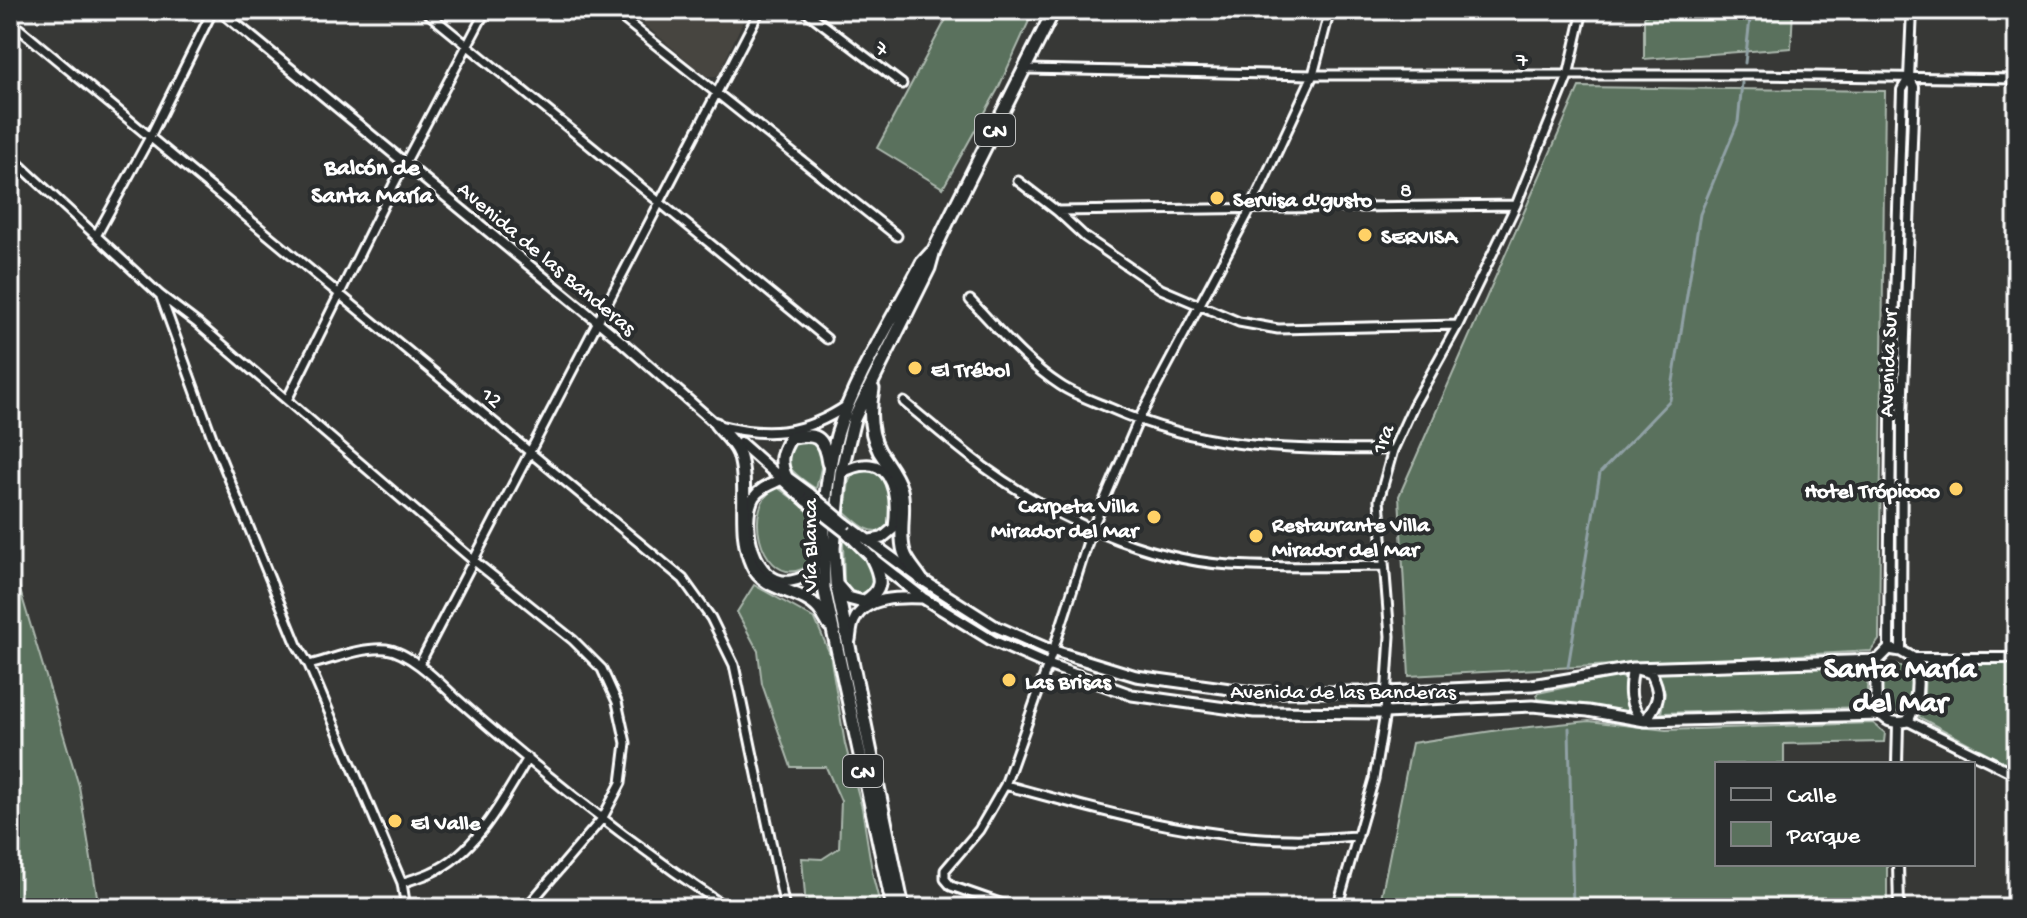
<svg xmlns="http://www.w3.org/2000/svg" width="2027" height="918" viewBox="0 0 2027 918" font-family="'Gochi Hand',sans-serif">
<rect width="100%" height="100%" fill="#373836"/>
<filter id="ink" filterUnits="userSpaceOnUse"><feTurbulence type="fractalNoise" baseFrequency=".0125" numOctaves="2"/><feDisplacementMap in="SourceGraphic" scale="16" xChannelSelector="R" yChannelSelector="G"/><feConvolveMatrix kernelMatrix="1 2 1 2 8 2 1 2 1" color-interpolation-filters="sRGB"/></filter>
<g filter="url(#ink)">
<!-- built -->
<path fill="#47453f" d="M627 10H748L718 76H706Z"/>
<!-- green -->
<path fill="#5a715d" stroke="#acb8ae" stroke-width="2" d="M951 10H1034L998 89 943 188 877 148Z
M1656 10H1793L1791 48 1644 59V17Z
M1579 87 1885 91 1879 640 1871 651 1409 676 1399 496Z
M799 438 817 442C826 458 820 472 816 489 798 477 769 459 799 438Z
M865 466C890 476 897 504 888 528 870 537 859 524 845 512L849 481 855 470Z
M777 487 818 517C817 529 818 544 814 555 811 564 805 569 796 571 761 578 741 505 777 487Z
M843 539C852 548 870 560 875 572 881 591 862 601 848 591L844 584Z
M10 557 79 786 99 908H10Z
M754 585 815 619 830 654 845 744 862 808 873 877 881 908H806L802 858 822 859 839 848 841 801 826 767H791L762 684 758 651 737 612Z
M1929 663H2013L2017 666V767L2011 766 1919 717 1924 695 1925 667Z
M1892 665C1918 665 1915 698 1902 712 1878 714 1873 674 1892 665Z
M1869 666 1867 689 1870 702 1868 707 1661 713 1665 693 1658 672Z
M1619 676 1626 679C1624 691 1628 700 1627 711L1623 712 1538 699 1536 695 1538 693Z
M1589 721 1666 730 1873 723 1885 733 1884 742 1784 744V764H1717V864H1887V908H1379L1412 743 1499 730Z"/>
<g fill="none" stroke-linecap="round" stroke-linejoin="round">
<!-- stream -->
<path stroke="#90a1a5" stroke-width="3" d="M1745 63 1751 10
M1568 667 1600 473 1670 400 1700 214 1738 122 1742 83
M1569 728 1573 908"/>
<!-- minor casing -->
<g stroke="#fff" stroke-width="13">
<path id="minor" d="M424 10 827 339
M612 10 897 236
M804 10 902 84
M10 21 683 579 711 618 734 665 785 908
M1027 69 1313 75H1752L2017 79
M10 156 160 295 197 323 473 560 573 640 602 669 617 702 626 743 621 783 602 819 526 908
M1018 181 1057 211 1085 237 1161 289 1239 322 1278 329 1458 325
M1057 211 1516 205
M96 236 150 137 213 10
M161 297 212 437 297 645 309 665 402 883 406 908
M970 300C998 329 1026 363 1060 385 1075 395 1093 401 1110 408 1207 451 1290 449 1393 450
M287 400 394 184 486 10
M904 402C930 424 956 446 984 467 1052 517 1146 560 1230 565 1281 568 1332 567 1383 566
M309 665C333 659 361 647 386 649 410 652 439 682 456 698 542 774 632 844 727 908
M419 665 760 10
M1005 785C1097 810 1193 838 1290 839 1312 840 1335 837 1358 836
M402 883C412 879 422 877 432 872 476 853 504 798 528 758
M1014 908 951 886 945 879V870L979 830 1005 785 1053 651 1092 529 1138 421 1251 208 1313 75 1330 10
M1337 908 1374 779 1385 713 1390 636 1379 500 1393 450 1413 406 1458 325 1516 205 1568 76 1583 10"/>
</g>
<!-- tertiary casing -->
<g stroke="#fff" stroke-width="14">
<path id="tertiary" d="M219 10 614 335 718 426
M717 425C767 438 804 435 848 405
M1889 649 1891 418 1902 90 1909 78 1912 10
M1901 651 1902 418 1914 87 1909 78
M1913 658H2017
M1908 721 2017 775
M1897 764 1898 724
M1898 864 1899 908"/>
</g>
<!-- secondary casing -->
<g stroke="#fff" stroke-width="15">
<path id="secondary" d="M741 443 806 501
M780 472 810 494
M841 473C889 447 899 488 894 528L882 538 870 540
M780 480C770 485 760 488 754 497 740 522 754 586 791 581 798 580 808 576 813 570 817 564 819 553 822 546
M846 524 921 579 995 626 1048 649 1136 676 1252 692H1387L1532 685 1633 668 1878 660
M847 533 872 558 923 598 993 641 1048 665 1132 695 1254 712 1385 713 1532 706 1588 711 1645 721 1881 715
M850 640C851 635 851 627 854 621 865 596 901 597 923 598
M1889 649 1901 651 1913 658C1920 680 1918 701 1908 721 1869 731 1875 685 1878 660Z
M1633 668 1651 673C1662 694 1659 702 1645 721 1627 707 1629 688 1633 668Z"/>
</g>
<!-- trunk casing -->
<g stroke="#fff" stroke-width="17">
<path id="trunk" d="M873 389C869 410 869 432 879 451 887 464 897 475 901 490 906 510 898 532 904 552 907 562 916 571 921 579
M716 424C723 433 735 443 739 454 750 490 736 530 752 565 764 592 801 589 819 609 823 614 826 620 829 625
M786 477C779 461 781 453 790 438 816 432 824 436 828 463
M836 584 848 598 863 602C884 591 882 578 872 558
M893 908 824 588C823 537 823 484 837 435 854 378 894 317 922 263L931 253
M903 908 836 583 834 548 841 473 854 419 929 268 934 250 951 215 1054 10"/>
</g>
<!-- minor -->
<use href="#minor" stroke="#2a2d2e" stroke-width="7"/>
<!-- tertiary -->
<use href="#tertiary" stroke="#2a2d2e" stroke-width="8"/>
<!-- secondary -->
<use href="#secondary" stroke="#2a2d2e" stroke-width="9"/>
<!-- trunk -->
<use href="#trunk" stroke="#2a2d2e" stroke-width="11"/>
<!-- secondary-bridge casing -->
<g stroke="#fff" stroke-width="15" stroke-linecap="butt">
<path id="secondary-bridge" d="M810 494 846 524
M806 501 847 533"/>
</g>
<!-- secondary-bridge -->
<use href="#secondary-bridge" stroke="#2a2d2e" stroke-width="9"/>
</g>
</g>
<!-- markers -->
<g fill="#ffd166" stroke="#2a2d2e" stroke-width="3">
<circle cx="1217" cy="198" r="8"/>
<circle cx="1365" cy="235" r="8"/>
<circle cx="915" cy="368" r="8"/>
<circle cx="1956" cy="489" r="8"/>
<circle cx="1154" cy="517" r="8"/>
<circle cx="1256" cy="536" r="8"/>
<circle cx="1009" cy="680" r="8"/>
<circle cx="395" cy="821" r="8"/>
</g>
<g text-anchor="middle" stroke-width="8" stroke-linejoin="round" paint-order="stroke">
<!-- shield labels -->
<g fill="#2a2d2e" stroke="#bfc0c0" stroke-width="2">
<rect x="975" y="114" width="40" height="32" rx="6"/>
<rect x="843" y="755" width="40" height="32" rx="6"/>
</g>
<g font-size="20" font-weight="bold" fill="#fff">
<text x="995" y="137">CN</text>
<text x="863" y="778">CN</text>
</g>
<!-- street labels -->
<g font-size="22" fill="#fff" stroke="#2a2d2e">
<text transform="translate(883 47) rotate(37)" y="8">7</text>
<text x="1522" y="66">7</text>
<text transform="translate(1406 188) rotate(-1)" y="8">8</text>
<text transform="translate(548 257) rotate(40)" y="8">Avenida de las Banderas</text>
<text transform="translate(1886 363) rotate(-88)" y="8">Avenida Sur</text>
<text transform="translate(493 396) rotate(39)" y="8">12</text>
<text transform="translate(1381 438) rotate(-68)" y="8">1ra</text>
<text transform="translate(808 545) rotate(-90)" y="8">Vía Blanca</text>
<text x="1343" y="698">Avenida de las Banderas</text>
</g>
<!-- poi labels -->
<g font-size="22" font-weight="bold" fill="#fff" stroke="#2a2d2e" text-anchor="start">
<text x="1233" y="206">Servisa d'gusto</text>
<text x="1381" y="243">SERVISA</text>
<text x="931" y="376">El Trébol</text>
<text x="1940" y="497" text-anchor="end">Hotel Trópicoco</text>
<text x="1138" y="512" text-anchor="end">Carpeta Villa<tspan x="1138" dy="25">Mirador del Mar</tspan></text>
<text x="1272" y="531">Restaurante Villa<tspan x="1272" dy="25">Mirador del Mar</tspan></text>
<text x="1025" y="688">Las Brisas</text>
<text x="411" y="829">El Valle</text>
</g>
<!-- neighbourhood labels -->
<g font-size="24" font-weight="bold" fill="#fff" stroke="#2a2d2e">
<text x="372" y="174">Balcón de<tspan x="372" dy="28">Santa María</tspan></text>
</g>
<!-- district labels -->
<g font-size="30" font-weight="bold" fill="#fff" stroke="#2a2d2e">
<text x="1900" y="677">Santa María<tspan x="1900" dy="34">del Mar</tspan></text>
</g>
</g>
<!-- margin -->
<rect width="2027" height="918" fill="none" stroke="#2a2d2e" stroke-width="40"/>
<rect x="20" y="20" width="1987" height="878" fill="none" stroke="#fff" stroke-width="3" filter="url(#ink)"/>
<!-- legend -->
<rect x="1715" y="762" width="260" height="104" fill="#2a2d2e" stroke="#7f8182" stroke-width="2"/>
<rect x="1731" y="788" width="40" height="12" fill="#2a2d2e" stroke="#7f8182" stroke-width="2"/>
<text x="1787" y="802" font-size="24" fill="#ffffff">Calle</text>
<rect x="1731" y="822" width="40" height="24" fill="#5a715d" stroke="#7f8182" stroke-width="2"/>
<text x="1787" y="842" font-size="24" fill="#ffffff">Parque</text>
</svg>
